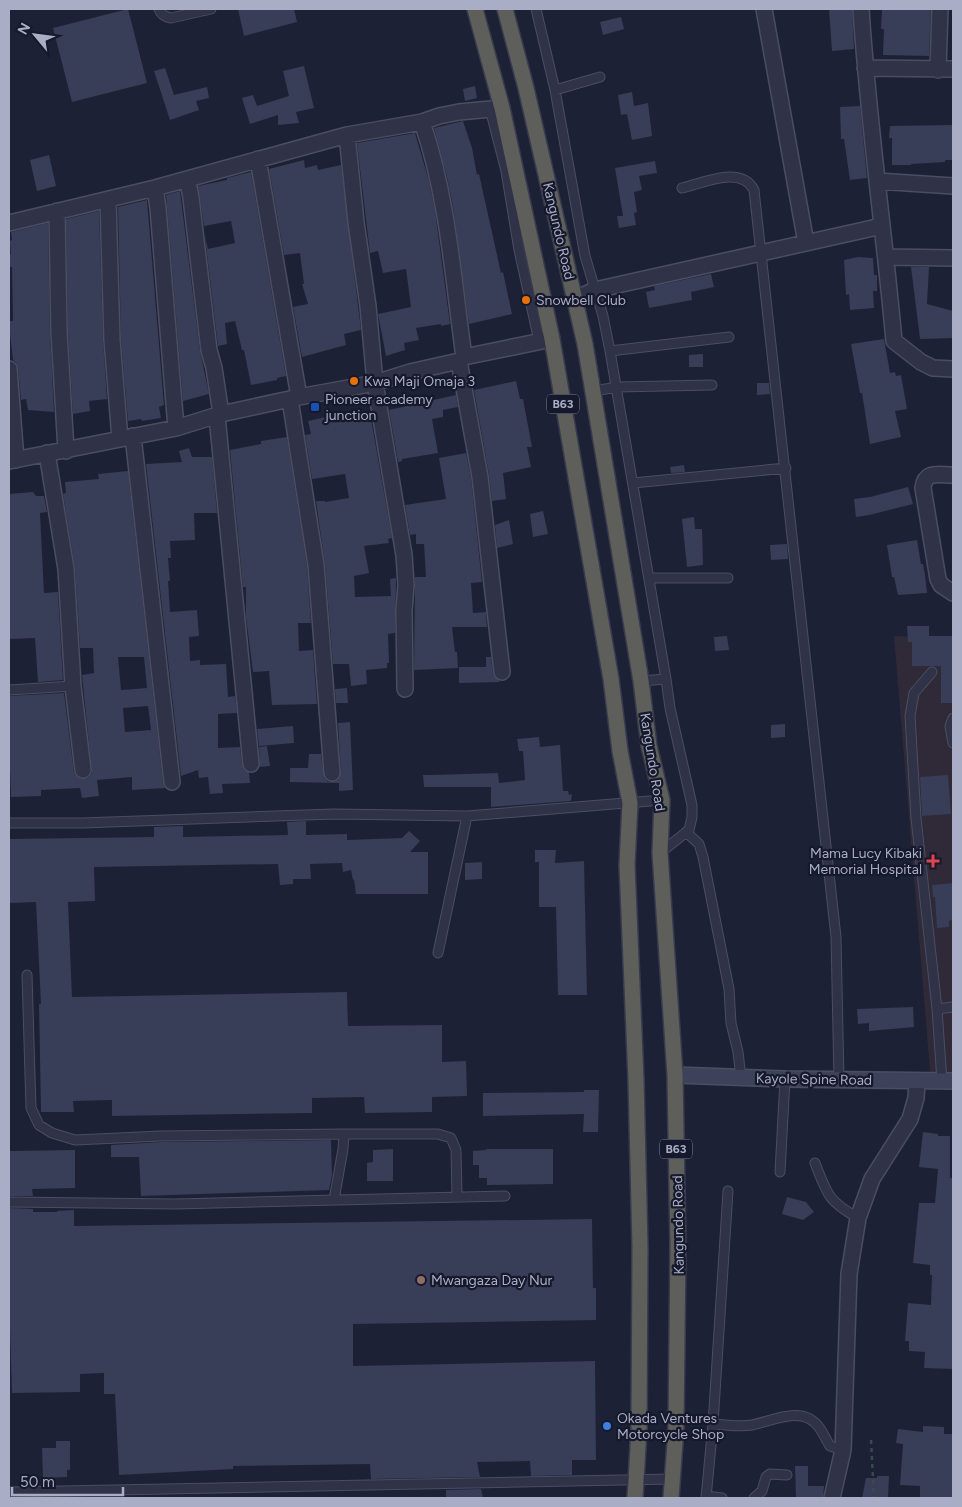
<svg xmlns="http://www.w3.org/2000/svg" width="962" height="1507" viewBox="0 0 962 1507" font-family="Figtree,sans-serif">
<rect width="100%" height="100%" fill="#1d2136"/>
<!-- medical -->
<path fill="#2f2938" d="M894 636 953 638V1083H931Z"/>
<!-- building -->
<path fill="#383d58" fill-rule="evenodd" d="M128 9 147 83 72 102 53 28Z
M238 9H294L297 22 244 36Z
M829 9H852L854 49 832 51Z
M882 9H931L929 56 883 55 884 29H881Z
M621 17 624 29 603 35 600 22Z
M304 66 314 108 296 112 299 123 278 125V115L250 124 242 98 253 95 257 106 289 96 283 71Z
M165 68 174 95 207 87 209 98 196 101 199 110 170 120 154 71Z
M475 86 477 98 465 101 463 89Z
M632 92 634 106 648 103 652 136 632 140 627 114 621 115 618 95Z
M860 106 867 178 850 180 844 139H841L840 107Z
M463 121 472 148 477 175 479 174 501 273 503 272 512 314 469 324 453 207 447 177 434 128Z
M953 125V160H945V162L911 164V165H892V138H889L890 126Z
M415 133 429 181 435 210 450 324 441 326V324L416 328 419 340 404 343 405 350 386 356 378 314 411 307 406 269 383 273 378 251 370 253 357 143Z
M49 155 56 186 37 191 30 160Z
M304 160 305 168 317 165 318 170 341 165 361 330 344 334 346 345 302 357 293 307 308 304 302 284H304L300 253 284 255 269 169Z
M655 161 657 173 639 176 642 190 634 192 637 212 634 213 636 225 619 228 617 216H623L615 168Z
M251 172 286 376 277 378V380L251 385 244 350H242L235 321 225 323 227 344 218 346 205 237 208 249 235 243 231 221 204 226 198 186 227 180V178Z
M180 191 200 351 209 394 183 401 166 195Z
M147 200 164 405 159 407 161 418 142 421 141 419 128 421 121 339 118 207Z
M99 211 103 340 107 399 89 401 90 411 73 414 68 332 66 219Z
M48 223 50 332 54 412 28 410 26 399 21 400 18 368 16 363 13 360 9 325V321H13L12 267H10L9 255 11 254 10 241 12 240 11 232Z
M858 257 873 258 874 275H877V291H873L874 308 850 310 849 294 846 295 844 260Z
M911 267H929L927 304 953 311V338L920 339Z
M711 274 714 287 691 292 692 300 649 308 646 292 655 290 654 286Z
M884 339 890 373 895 372 896 376 901 375 907 409 895 411 901 437 870 444 862 393H860L851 344Z
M703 354V367H689V355Z
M516 381 520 399H523L532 447H527L531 467 503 473 506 499 492 501 489 475 474 390Z
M757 383H769L770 394 757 395Z
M456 395 458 407 443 410V417L432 419 438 453 402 459V461L398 462 389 410Z
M370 413 392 538 388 539 389 543 364 546 369 573 354 576 355 597 391 596 390 579 396 578 395 633 388 634 389 663H387V668L366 670 367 684 351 686 349 664H333L325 564 316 501H325V502L349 498 345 474 312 479 305 435 311 434 308 421 326 417 327 422Z
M287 437 307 566 311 623H298L299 651 313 650 317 704 272 705 269 671 253 672 246 617V587H243L230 450 261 444V441Z
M189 448 192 457H212L217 513H194L195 540 170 541 171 558H168L170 581H168L170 612 197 610 199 636 189 637 190 661 200 660V665L226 664 228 697 235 696 237 713 218 714V748L240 747 242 765 244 770 249 773 250 783 222 784 223 793 210 794 208 777 199 778 198 770 181 776 146 464 182 462 179 451Z
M466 453 471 478 482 582 471 583 473 613 486 612 487 627H452L455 652H457L458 668 414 670 415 577H426L424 544H416V534L410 535 405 505 446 499 439 458Z
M684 465 685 472 671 473 670 467Z
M128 471 163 783 165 788 132 790V777L97 780 99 796 82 798 80 788 41 790V796L11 797 10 768H9V696L64 693 74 772 79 778 84 779 88 778 92 773 82 675 94 673 93 648H80L75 568 63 494 66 493 65 482 99 479 98 474ZM118 657H144L147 688 121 690ZM148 706 151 730 125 732 123 708Z
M908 487 913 504 869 515 856 517 854 499 870 497Z
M33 492 36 496H44L47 512 40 513 44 593 58 592 63 680 38 682 35 638 9 639V494Z
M543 511 548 534 533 537 530 514Z
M694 517 695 529H702L703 565 687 567 682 519Z
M509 520 513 544 497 548 495 525Z
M917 540 921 564H923L925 575 927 593 898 595 894 577H892L887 545Z
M787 544 788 559 771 560 770 545Z
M907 626H929V636H953V703H941V666H912V642H908Z
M727 636 729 650 715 651 714 637Z
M486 657H491L493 674 500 682 459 683V667H486Z
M347 688 348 703H336L335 689Z
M350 722 353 790 339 791V783L290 782V768H308L309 754H321L324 778 328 782 338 780 341 772 338 723Z
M785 724V737L771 738V725Z
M293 726 294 743 259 746 257 729Z
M539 737 540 747 560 745 563 791H568L569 795 572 794 571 801 491 807V787H424L423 775H431L498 773 499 783 525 780 523 751H519L517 739Z
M267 746 270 766 260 767 259 747Z
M948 775 951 814 922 816 920 777Z
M306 821V835L347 834V840L402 838 409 831 420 841 410 852H428V894H356L354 879 353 880 351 870 343 872 342 863 310 864 311 879H293V884L280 885 278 864 94 867 95 901 68 902 72 997 347 992 348 1026 442 1025V1062L466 1061 467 1096 432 1097V1112L365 1113 364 1097 312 1098V1113L112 1116V1100L73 1101 74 1112H41L39 1004H41L36 902 9 903V839L154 837V827L183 826V837L288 835 287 822Z
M535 850H556L555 863 584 861 587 995H558L556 907H539V862H535Z
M482 862V879L465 880V863Z
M953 883V920L949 921V927L937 928 935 897H933L932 885Z
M913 1007 914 1027 869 1031V1023L858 1024 857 1009Z
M584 1090H599L598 1132H583L584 1114 483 1116V1093L584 1092Z
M923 1132 938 1134V1136H950V1178H953V1369L924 1368 925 1352 909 1351V1341H905L908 1303 931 1305 932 1275H930V1265L913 1263 919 1203H935L938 1169 919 1167Z
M331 1140 332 1175 329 1190 141 1196 139 1157H111V1145L162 1142Z
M393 1149V1181H367V1163L373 1162V1150Z
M486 1149H553V1184L487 1185V1178H479V1165H473V1151L486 1150Z
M75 1150V1188L32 1189 33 1196H9V1151Z
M787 1197 806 1202 814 1212 803 1220 782 1214Z
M9 1208 33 1209V1212H57V1211L74 1210V1226L592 1219 593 1288H596V1320L353 1324V1366L595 1361 596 1460H572V1475L531 1476 530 1461 477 1462 480 1477 371 1479 370 1464 233 1466V1469L119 1475 115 1394H104V1373L80 1374V1392L12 1393 10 1330H9V1227H10Z
M923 1426 944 1427V1434H953V1498H920V1486L900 1485 903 1444 896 1443 898 1429 923 1432Z
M56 1441H70V1470H67V1477L43 1478 42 1448H56Z
M795 1466H808V1486H824L823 1498H796Z
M877 1476H889L888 1498H862L866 1478H877Z
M481 1489 483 1498H446V1490Z"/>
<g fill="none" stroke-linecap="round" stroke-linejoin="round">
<!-- service casing -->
<g stroke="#4b4e62" stroke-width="11">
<path id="service" d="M159 9C161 15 165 17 171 18L211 9
M536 9 555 90 585 256 603 316 610 351 729 337
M555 90 600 77
M490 109 506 171 519 250 539 341
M682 188C704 183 741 165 754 190L836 937 839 1080
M610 351 666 679
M594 391 617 387 712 385
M633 483 786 468
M649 578H728
M932 672 914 693 910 716 916 818 937 1009 942 1081
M641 681 666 679 670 708 692 805V817L689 830 660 853
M9 690 73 686
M953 718 950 726 953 743
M9 823H82L334 814 467 816 662 800
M686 832 699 844 703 857 729 989 731 1023 738 1052 741 1078
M438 953 467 816
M27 975 31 1108 39 1125 52 1133 75 1140 161 1136 344 1134
M937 1009 953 1007
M815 1163C827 1194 828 1201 858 1218
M780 1172 785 1079
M334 1200 343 1149 344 1134H438L451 1138 456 1150 457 1197
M9 1202 175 1204 505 1196
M713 1424C725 1425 740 1427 752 1425 772 1421 802 1405 818 1426 823 1432 826 1440 830 1446L843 1450
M9 1492 672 1479
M706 1496 722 1498
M706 1498 713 1424 728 1191
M754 1498 762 1491 766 1477 770 1474 787 1475"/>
</g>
<!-- minor casing -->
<g stroke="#4b4e62" stroke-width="18">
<path id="minor" d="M764 9 806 243
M861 9C868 120 884 230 894 341L921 362 933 368 953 369
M865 68 953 69
M938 70 940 9
M422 122C448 197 453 279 464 357
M347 135 356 222 368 306 375 383 404 555 406 585 404 610 405 689
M258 159 299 397
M185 180 189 187 191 198 209 350 214 368 221 414
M877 181 953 186
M155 188 158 208 176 428
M108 200 112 340 120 439
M57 211 59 332 66 451
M9 223 155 188 347 135 422 122 439 116 459 112 502 108
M887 257 953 258
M575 299 595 290 873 228 882 224
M459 361 480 477 502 672
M9 369 16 460
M290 399 316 565 332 773
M217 416 251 764
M133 436 172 782
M47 453 66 569 73 686 83 770
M9 461 176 428 221 414 299 397 375 383 410 372 459 361 464 357 552 339
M953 475C939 475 925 470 923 488L938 579 941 585 953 593
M832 1498 843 1450 849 1274 858 1218 872 1179 910 1119 916 1098 917 1081"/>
</g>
<!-- secondary casing -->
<g stroke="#4b4e62" stroke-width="18">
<path id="secondary" d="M675 1075 785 1079 953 1081"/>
</g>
<!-- trunk casing -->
<g stroke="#383b4e" stroke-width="18">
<path id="trunk" d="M475 9 502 108 552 339 611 679 620 751 630 803 627 865 636 1080 640 1247 639 1429 635 1498
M505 9 526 88 585 344 641 681 649 746 662 800 660 853 675 1075 678 1246 676 1428 671 1498"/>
</g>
<!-- path -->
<path stroke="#394952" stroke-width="2.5" stroke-dasharray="4 4" stroke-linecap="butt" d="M871 1440 874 1498"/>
<!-- service -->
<use href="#service" stroke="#303347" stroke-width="9"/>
<!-- minor -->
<use href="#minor" stroke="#303347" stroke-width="15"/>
<!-- secondary -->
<use href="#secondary" stroke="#3e415a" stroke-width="15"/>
<!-- trunk -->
<use href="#trunk" stroke="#5e5e5a" stroke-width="15"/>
</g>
<!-- markers -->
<g fill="#e8710a" stroke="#16192b" stroke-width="2">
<circle cx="526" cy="300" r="5"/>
<circle cx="354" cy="381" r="5"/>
</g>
<rect fill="#1a4fb4" stroke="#16192b" stroke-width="2" x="310" y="402" width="10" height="10" rx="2.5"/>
<path fill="#e0444e" stroke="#16192b" stroke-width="2" d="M930.5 853.5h5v5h5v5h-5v5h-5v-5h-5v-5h5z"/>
<circle fill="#8d6e63" stroke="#16192b" stroke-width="2" cx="421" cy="1280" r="5"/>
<circle fill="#3f7fe0" stroke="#16192b" stroke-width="2" cx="607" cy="1426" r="5"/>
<g text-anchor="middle" stroke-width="4.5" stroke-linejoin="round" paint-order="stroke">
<!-- shield labels -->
<g fill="#16192b" stroke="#7d8197" stroke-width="1">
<rect x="547" y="394.5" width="32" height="19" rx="4"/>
<rect x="660" y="1139.5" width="32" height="19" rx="4"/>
</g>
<g font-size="12" font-weight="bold" fill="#a9adc5">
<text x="563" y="408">B63</text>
<text x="676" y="1153">B63</text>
</g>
<!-- street labels -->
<g font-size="14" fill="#a9adc5" stroke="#16192b">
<text transform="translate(559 231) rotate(77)" y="5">Kangundo Road</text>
<text transform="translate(653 762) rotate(81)" y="5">Kangundo Road</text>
<text transform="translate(814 1079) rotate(1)" y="5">Kayole Spine Road</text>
<text transform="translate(678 1225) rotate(-91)" y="5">Kangundo Road</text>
</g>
<!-- poi labels -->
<g font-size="14" fill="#a9adc5" stroke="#16192b" text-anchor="start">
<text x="536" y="305">Snowbell Club</text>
<text x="364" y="386">Kwa Maji Omaja 3</text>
<text x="325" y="404">Pioneer academy<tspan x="325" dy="16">junction</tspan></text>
<text x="922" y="858" text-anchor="end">Mama Lucy Kibaki<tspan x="922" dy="16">Memorial Hospital</tspan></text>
<text x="431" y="1285">Mwangaza Day Nur</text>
<text x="617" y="1423">Okada Ventures<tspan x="617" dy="16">Motorcycle Shop</tspan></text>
</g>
</g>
<!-- border -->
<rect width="962" height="1507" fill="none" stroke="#a9adc5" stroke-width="20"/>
<!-- north arrow -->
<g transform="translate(35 35) rotate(299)" stroke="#16192b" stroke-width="4" paint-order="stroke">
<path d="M0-4L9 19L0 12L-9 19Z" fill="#a9adc5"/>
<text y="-8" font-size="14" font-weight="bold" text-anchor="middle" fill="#a9adc5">N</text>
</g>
<!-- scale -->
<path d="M12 1487v8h111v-8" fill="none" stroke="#a9adc5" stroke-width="2.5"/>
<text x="20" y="1487" font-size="15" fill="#a9adc5" stroke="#16192b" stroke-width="4" paint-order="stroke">50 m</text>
</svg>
